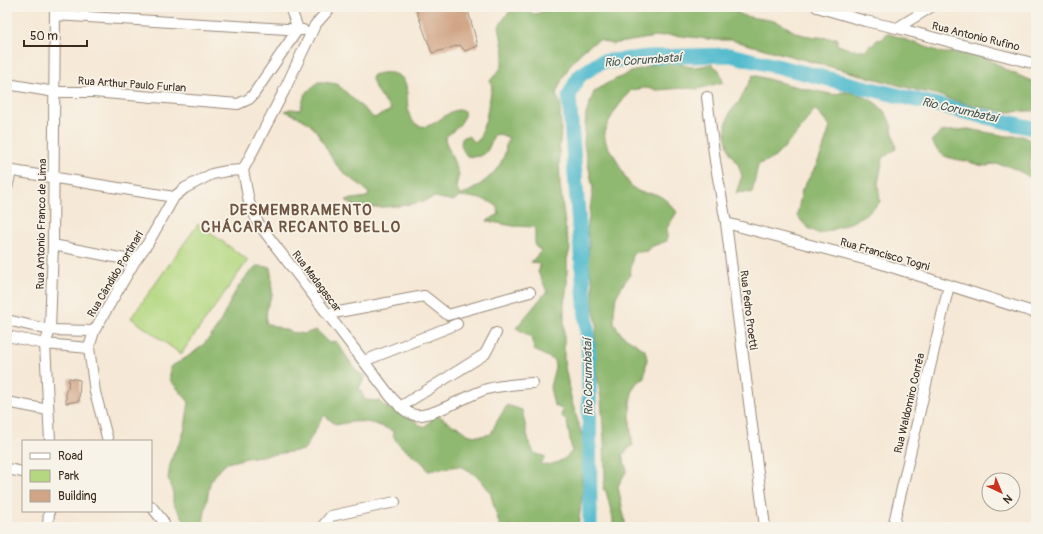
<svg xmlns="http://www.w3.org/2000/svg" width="1043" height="534" viewBox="0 0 1043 534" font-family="Pangolin,sans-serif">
<rect width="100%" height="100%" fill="#f7f3e8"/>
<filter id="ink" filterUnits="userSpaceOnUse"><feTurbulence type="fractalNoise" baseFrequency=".025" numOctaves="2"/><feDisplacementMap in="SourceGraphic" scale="8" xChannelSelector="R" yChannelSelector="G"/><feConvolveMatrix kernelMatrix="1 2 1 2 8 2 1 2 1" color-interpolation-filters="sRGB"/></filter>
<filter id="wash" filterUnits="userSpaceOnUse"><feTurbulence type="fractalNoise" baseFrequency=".012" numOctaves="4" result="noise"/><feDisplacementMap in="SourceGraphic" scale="16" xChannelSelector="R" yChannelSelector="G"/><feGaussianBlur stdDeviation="0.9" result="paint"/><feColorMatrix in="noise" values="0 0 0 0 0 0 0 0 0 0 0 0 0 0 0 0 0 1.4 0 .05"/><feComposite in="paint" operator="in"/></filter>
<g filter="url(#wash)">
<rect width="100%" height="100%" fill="#f6e8d6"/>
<!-- green -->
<path fill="#b4d881" stroke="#788150" d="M198 224 248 260 181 354 131 318Z"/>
<!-- forest -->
<path fill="#8fb86f" stroke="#657146" d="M519 7H523L534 14 559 7 646 8 681 7 688 8 694 7H731C741 20 763 17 777 22 784 24 790 30 797 33 809 37 823 38 837 38V45L853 50H866L870 45 872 46 877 40 883 39 887 33 943 53H973L984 56 1006 70 1036 83V111C1023 110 1009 114 996 110 983 107 969 105 956 101 945 98 936 93 924 92L731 40H716L682 36 668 35 612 44 599 40C576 52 565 70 556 94L561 105 560 110 561 128 559 152 560 184 566 232 570 249 567 259V286L564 303V362L572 402 584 442V456L586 476 581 475 583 488 578 527H500L490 492 481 480 470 471 459 466 428 471C421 454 393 449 393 431 370 421 361 419 336 425L324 415 304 450 247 458 227 463 217 472 210 483 203 523 189 527 173 503V490L168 478 170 465 174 452 181 441 185 428 189 402 170 380V367C185 359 203 348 213 333 221 323 225 311 231 300 237 287 246 276 256 266L270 267 272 281V295L267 307 266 323 291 332 304 334 316 330 330 343 336 341 357 372 366 376 359 388 365 400 379 401C388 411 392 408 402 413 409 416 417 423 424 428L436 414 454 426H458C469 438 476 437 491 434L496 423 507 405 522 410 529 442 534 453 546 457 540 464C551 467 566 460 572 451L567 422 561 415 563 410 554 405 550 387 555 367 554 360 534 350 532 337 516 328 547 291 538 272 540 267 538 263 531 262 541 251 535 246V227L513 226 487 221 499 214C498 212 498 209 497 207 492 199 469 197 460 196L453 201 435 197 421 202 399 206 364 208 352 205 346 200 367 197 369 194C363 184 349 179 341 170 330 159 325 143 316 131 309 121 295 115 285 111L290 109 300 110 305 94 318 82H323L337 84 374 118 391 110 376 90 372 79 373 75C380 73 384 72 391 73 419 77 398 112 416 124 433 135 448 104 464 111 466 123 453 130 446 137L445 140 459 174 456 186 460 196C477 188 497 175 504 156 507 149 504 145 509 138L500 134 494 135C487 152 487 159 467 156 462 150 459 144 463 137L468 136 475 142 479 140 486 119 492 87 490 81 501 68 504 54 499 26 508 13Z
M669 59C688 68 691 69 711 64L719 70 723 82 698 89 685 88 657 90 645 88 631 90C622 101 608 118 605 132 603 142 610 150 615 157 622 169 626 186 640 192 645 194 651 193 655 194 664 197 671 205 677 212L667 228V241L650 247 647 251 633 253 630 275 622 286 616 297 614 311V324L622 335 645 350 647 359 644 379C641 380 637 382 636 384 627 396 630 431 633 445L622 455 627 470 618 486 626 527H613V519L606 491 603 489 605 479 604 439 601 399 596 369 595 338 597 325 593 306V283L588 262 589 244 587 230 593 188 584 144 586 114 594 92 606 84 631 72Z
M753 75C778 82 803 89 830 94 836 96 841 91 847 92 865 94 884 105 890 122 893 130 894 140 896 149L883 158 878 184 880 202C860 221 845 226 819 234L807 227 797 216 802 190 816 166 822 152 830 127 815 109 794 137 775 157 758 165 752 193 744 192 736 193 742 176 738 164 730 153 726 139V125L730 112 739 102Z
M968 129 1007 136H1022L1036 143V157C1026 162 1029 170 1033 179 1019 171 1004 161 988 165V166C980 166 973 163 965 161 946 157 943 159 931 141L941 132Z"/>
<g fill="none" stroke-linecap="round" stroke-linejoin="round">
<!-- river -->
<path stroke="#52bbce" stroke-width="15" d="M590 527 589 356 569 96 579 76 601 62 648 57 730 55 1036 129"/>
</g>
<g id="blocks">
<!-- building -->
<path fill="#d0a485" d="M415 7H467L478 46 465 51 460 45 432 53Z
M69 378 80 380 79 401 66 403V389H68Z"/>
</g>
</g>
<g filter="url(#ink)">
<use href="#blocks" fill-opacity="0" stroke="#98897a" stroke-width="1"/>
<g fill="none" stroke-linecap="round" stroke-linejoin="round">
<!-- minor casing -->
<g stroke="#98897a" stroke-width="12">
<path id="minor" d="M290 7 298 29
M331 7 315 25 283 93 243 170 249 202 258 223 391 397C398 404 405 413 415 415 432 418 469 394 487 389 502 385 517 384 533 383
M817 7 865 21 897 28 1036 64
M55 15 303 30
M897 28 931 7
M7 84 55 92H93L238 104 249 99 253 95 298 29
M707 97 715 161 726 223 765 527
M7 170 174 197
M7 188 11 171
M726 223 879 263 1036 313
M53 245 135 261
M328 314 424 296 448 315 530 292
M7 320 50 330 94 331
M7 336 45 344 89 348
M364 361 457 324
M7 402 48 410
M400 407 485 354 496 333
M50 441 45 344 50 330 53 245 55 7
M108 441 95 392 89 348 94 331 135 261 148 243 174 197 185 188 212 174 227 171 243 170
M7 469 23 472
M151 506 163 521 165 527
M48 527 49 511
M322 527 331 516 395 502
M893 527 949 285"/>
</g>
<!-- minor -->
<use href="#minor" stroke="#fff" stroke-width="10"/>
</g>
</g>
<g text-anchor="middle" stroke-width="3.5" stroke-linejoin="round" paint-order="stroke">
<!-- street labels -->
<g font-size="11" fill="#3b2a1e" stroke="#f7f3e8">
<text transform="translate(976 36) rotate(14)" y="4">Rua Antonio Rufino</text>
<text transform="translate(132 84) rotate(4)" y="4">Rua Arthur Paulo Furlan</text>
<text transform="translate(41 224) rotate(-89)" y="4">Rua Antonio Franco de Lima</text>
<text transform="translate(885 254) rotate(16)" y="4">Rua Francisco Togni</text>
<text transform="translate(115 274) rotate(-59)" y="4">Rua Cândido Portinari</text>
<text transform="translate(317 281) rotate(53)" y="4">Rua Madagascar</text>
<text transform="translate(749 310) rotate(83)" y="4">Rua Pedro Proetti</text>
<text transform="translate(909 403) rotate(-77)" y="4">Rua Waldomiro Corrêa</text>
</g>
<!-- water labels -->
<g font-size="12" font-style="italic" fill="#425653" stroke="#f7f3e8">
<text transform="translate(643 60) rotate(-4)" y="4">Rio Corumbataí</text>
<text transform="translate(960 110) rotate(13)" y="4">Rio Corumbataí</text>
<text transform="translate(588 377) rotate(-91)" y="4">Rio Corumbataí</text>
</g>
<!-- district labels -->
<g font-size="15" font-weight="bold" letter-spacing="1" fill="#6f5542" stroke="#f7f3e8">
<text x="301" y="215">DESMEMBRAMENTO<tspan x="301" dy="17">CHÁCARA RECANTO BELLO</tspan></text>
</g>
</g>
<!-- margin -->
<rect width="1043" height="534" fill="none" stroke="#f7f3e8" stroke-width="24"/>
<!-- legend -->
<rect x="22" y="440" width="130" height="72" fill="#f7f3e8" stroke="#aca397"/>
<rect x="30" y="453" width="20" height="6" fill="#ffffff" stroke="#aca397"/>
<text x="58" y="460" font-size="12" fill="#3b2a1e">Road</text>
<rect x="30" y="470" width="20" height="12" fill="#b4d881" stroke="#aca397"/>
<text x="58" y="480" font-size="12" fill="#3b2a1e">Park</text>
<rect x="30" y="490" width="20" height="12" fill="#d0a485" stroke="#aca397"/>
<text x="58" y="500" font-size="12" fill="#3b2a1e">Building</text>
<!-- north arrow -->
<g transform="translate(1001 492) rotate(136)"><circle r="19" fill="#f7f3e8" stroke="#aca397"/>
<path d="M0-3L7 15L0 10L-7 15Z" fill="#c8321e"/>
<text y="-6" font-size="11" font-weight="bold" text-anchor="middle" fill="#3b2a1e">N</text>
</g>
<!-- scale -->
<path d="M24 40v6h63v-6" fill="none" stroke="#3b2a1e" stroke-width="2"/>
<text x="30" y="40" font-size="12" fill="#3b2a1e" stroke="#f7f3e8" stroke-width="3" paint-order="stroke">50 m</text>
</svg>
